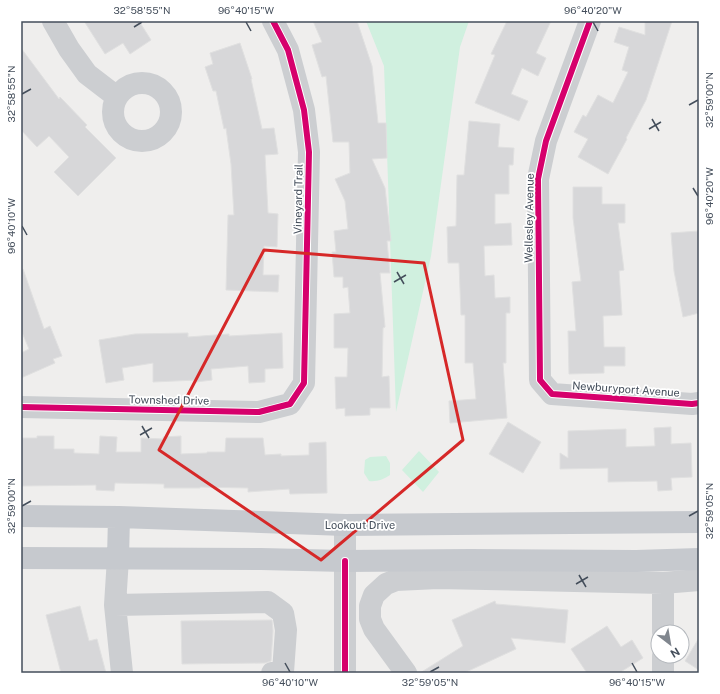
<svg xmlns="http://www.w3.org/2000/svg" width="720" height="694" viewBox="0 0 720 694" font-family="'Public Sans',sans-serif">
<rect width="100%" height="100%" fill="#efeeed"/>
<!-- green -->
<path fill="#d0f0df" d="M366 21H469L460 47 431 256 396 412 384 66Z
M419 451 439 472 423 492 402 470Z
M386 456 390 463V475C384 479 377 482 369 481L364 473 365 460 370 457Z"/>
<!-- building -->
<path fill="#d7d7d9" stroke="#e0e0e0" d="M84 21H139L151 40 130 54 123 43 105 54Z
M313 21H357L372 66 378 123H386L387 158 372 159 385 188 391 241H387L390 273H380L385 327 383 328 382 377 389 376 390 408H370V415L345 416V408L336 409 335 377H347L348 348H334V314L350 313 348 287 343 288V277H334L332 252H336L334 231 348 229 345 201 335 179 350 173 349 142H333L326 76 322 77 312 45 322 42Z
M507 21H551L536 53 546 58 538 76 522 68 511 94 528 101 519 121 475 103 495 55 491 54Z
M645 21H672L646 100 626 138 627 139 608 174 578 157 588 139 574 132 583 115 586 117 598 95 613 103 628 72 622 70 629 47 614 42 619 27 645 35Z
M240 43 252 79H251L262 129 274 128 278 154 265 155 268 213 278 214 277 247 264 246 263 275H279L278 292 226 290 228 215H234L231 164 226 128 224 129 216 91H213L205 67 213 64 210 53Z
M21 48 59 99 60 97 87 125 85 127 116 158 78 196 54 172 69 157 49 136 37 147 21 130Z
M469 121 500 124 498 147 514 148 513 165H509V194H495V224L511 223 512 245 484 246 485 276 494 275 495 298 510 297V313H506V363H503L507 418 450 423 449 401 476 399 473 363H465V315H461L459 263H448L447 227 456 226 457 175H464Z
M573 187H602V204H625V223H618L624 270 619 271 622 315 603 316 604 347H625V366H604V373L569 374 568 331H576L572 282 581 281 573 218Z
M699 231V313L683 317 674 271 671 233Z
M21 269H23L44 329 50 326 62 356 53 359 55 363 21 378V353L29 349 21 330Z
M188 333V337L229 334V336L282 333 283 368 265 369V382L249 383 248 366 211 369 212 380 196 382V380L153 382V363L122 368 124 380 106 383 99 340 135 334Z
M508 422 541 442 523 473 489 454Z
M671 427V444L691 443 692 477 671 478 672 490 658 491 657 481 608 482V468L560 469V453L568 458V431L626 429V447L655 446 654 428Z
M37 436H54V449H74V453L99 454 100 436 117 437 116 452H141V438L163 439V437L181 436V454L207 453V452H225L226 438H263L265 455 281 454V456L309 455V443L326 442 327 493 290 494 289 489 248 492V488L200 487V488H164V484L115 483 114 491 96 490V485L21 486V438H37Z
M495 601 496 604 568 610 565 643 511 638 516 649 464 673H420L463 646 452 620Z
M80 606 89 641 97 639 106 673H61L46 615Z
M272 620 273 631 271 661 265 663 182 664 181 621Z
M607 626 621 647 632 640 643 658 619 673H587L571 649Z
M699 638V670L685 661Z"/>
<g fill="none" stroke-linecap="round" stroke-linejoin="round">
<!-- minor -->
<path stroke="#ccced1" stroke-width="22" d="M53 21 69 49 87 74 117 97
M590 21 546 141 538 179 540 380 552 394 692 404 699 403
M113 112a29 29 0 1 1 58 0a29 29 0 1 1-58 0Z
M21 407 259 412 290 404 304 383 309 152 304 110 288 50 273 21
M118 558 115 605 122 673
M115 605 268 602 283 613 286 630 283 672 272 673
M663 632V583
M345 673V525
M406 673 374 629 370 619V606L374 595 386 584 396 580 438 578 663 583 699 580
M663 673V656"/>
<!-- major -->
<path stroke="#c6c9ce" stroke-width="22" d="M21 516 119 517 345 525 699 522
M21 558 261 559 345 561 470 560 636 561 699 559
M118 558 119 517"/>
<!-- cycleway casing -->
<g stroke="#fff" stroke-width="8">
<path id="cycleway" d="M590 21 546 141 538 179 540 380 552 394 692 404 699 403
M21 407 259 412 290 404 304 383 309 152 304 110 288 50 273 21
M345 561V673"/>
</g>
<!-- cycleway -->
<use href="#cycleway" stroke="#d6006c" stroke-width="6"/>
</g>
<!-- marked area -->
<path fill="none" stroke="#d62828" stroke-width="3" stroke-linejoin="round" d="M264 250 424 263 463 440 321 560 159 450Z"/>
<!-- ticks -->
<path fill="none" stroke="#444e5b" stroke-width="1.5" d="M246 22 251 31M593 22 598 31M134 27 142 22M22 94 31 89M689 105 698 100M652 119 659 131M649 129 661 122M693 188 698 196M22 226 27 235M397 272 404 284M394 282 406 275M142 426 149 438M140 435 152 428M22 506 31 501M689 516 698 511M579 575 586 587M576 584 588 577M285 663 290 672M632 663 637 672M430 672 439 667"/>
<g text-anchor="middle" stroke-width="3.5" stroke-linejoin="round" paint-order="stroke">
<!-- street labels -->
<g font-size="11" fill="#444e5b" stroke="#fff">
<text transform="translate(298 199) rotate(-89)" y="4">Vineyard Trail</text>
<text transform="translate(529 218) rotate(-89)" y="4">Wellesley Avenue</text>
<text transform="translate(626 389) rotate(4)" y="4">Newburyport Avenue</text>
<text transform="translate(169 400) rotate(1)" y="4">Townshed Drive</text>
<text x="360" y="529">Lookout Drive</text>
</g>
</g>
<!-- border -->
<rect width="720" height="694" fill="none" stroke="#ffffff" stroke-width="44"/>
<!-- north arrow -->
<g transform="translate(670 644) rotate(149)"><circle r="19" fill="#ffffff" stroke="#b4b8bd"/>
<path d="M0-3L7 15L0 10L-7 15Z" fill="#80868e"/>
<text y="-6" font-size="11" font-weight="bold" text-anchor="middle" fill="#444e5b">N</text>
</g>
<rect x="22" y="22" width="676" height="650" fill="none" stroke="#444e5b" stroke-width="1.5"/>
<g font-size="10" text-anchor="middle" fill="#444e5b">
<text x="142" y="14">32°58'55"N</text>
<text x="246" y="14">96°40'15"W</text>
<text x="593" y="14">96°40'20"W</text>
<text transform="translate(11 94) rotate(-90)" y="4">32°58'55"N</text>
<text transform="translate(709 100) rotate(-90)" y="4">32°59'00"N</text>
<text transform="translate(709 196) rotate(-90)" y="4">96°40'20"W</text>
<text transform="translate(11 226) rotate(-90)" y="4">96°40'10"W</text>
<text transform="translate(11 506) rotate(-90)" y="4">32°59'00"N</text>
<text transform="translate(709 511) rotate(-90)" y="4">32°59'05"N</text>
<text x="290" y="686">96°40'10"W</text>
<text x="430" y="686">32°59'05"N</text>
<text x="637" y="686">96°40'15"W</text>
</g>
</svg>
